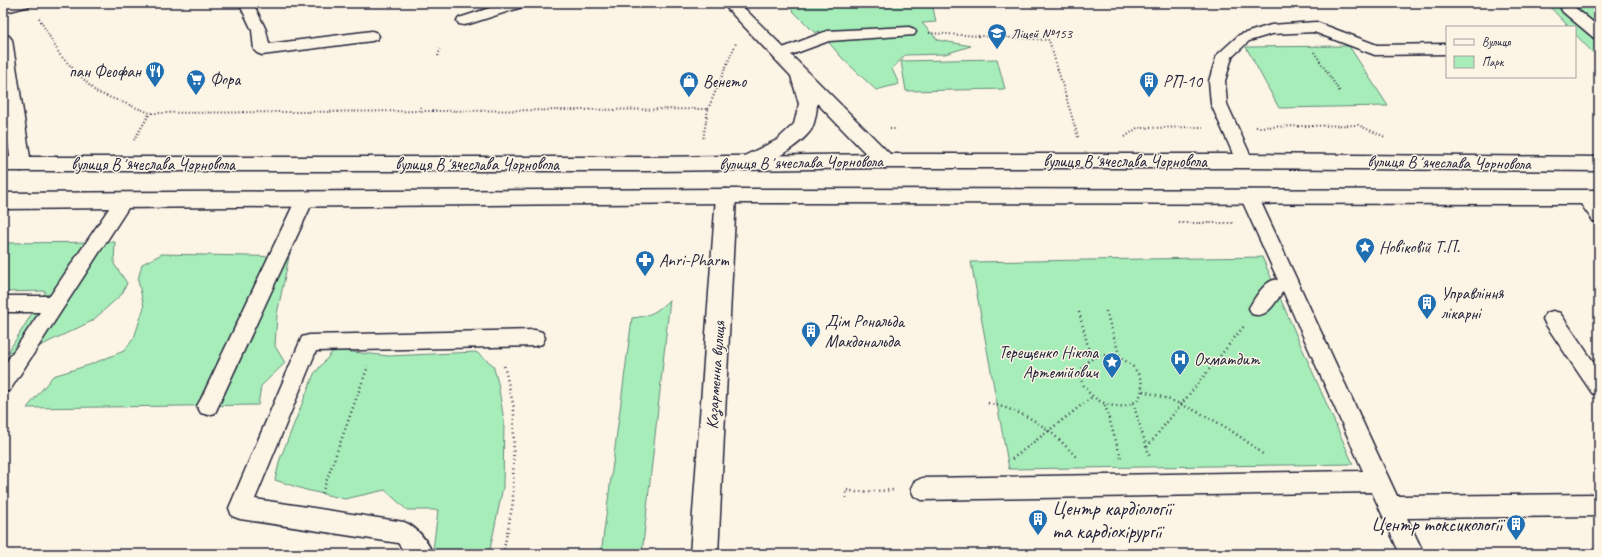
<svg xmlns="http://www.w3.org/2000/svg" width="1602" height="557" viewBox="0 0 1602 557" font-family="Caveat,sans-serif">
<rect width="100%" height="100%" fill="#fcf5e5"/>
<filter id="ink" filterUnits="userSpaceOnUse"><feTurbulence type="fractalNoise" baseFrequency=".025" numOctaves="2"/><feDisplacementMap in="SourceGraphic" scale="8" xChannelSelector="R" yChannelSelector="G"/><feConvolveMatrix kernelMatrix="1 2 1 2 8 2 1 2 1" color-interpolation-filters="sRGB"/></filter>
<g filter="url(#ink)">
<!-- green -->
<path fill="#a7edb9" stroke="#64887a" d="M785 3H932L936 22 922 23 938 40 971 46 945 54 905 55 892 69 899 84 876 90 842 58 819 31 815 33Z
M1546 3H1588L1599 7V59L1575 34V27H1569Z
M1349 46 1388 106 1279 108 1246 47Z
M997 59 1005 89 906 91 901 61Z
M115 242 114 264 127 283 122 294 92 321 38 347 8 352 46 291 3 292V243Z
M162 254 289 257 277 314 275 346 285 363 261 386 258 405 27 408 53 376 89 365 124 351 134 338 144 307 138 280 142 264Z
M1262 257 1353 464 1009 469 971 262Z
M670 299 642 554H601L632 318C650 316 657 312 670 299Z
M334 350 389 356 476 352 493 365 498 383 504 421 503 487 489 554H434L433 550 438 510H407L385 490 345 499 306 490 275 480 280 459 314 374Z"/>
<g fill="none" stroke-linecap="round" stroke-linejoin="round">
<!-- service casing -->
<g stroke="#22223b" stroke-width="3">
<path id="service" d="M8 3H31L29 6 3 13V4Z
M239 3H253L266 30 269 44 372 31 377 33 379 36 377 39 372 41 262 55 257 53 254 50 252 30Z
M505 3H527L525 6 469 24 464 25 459 24 457 21 459 18Z
M1568 5 1573 6 1599 27V40L1594 38 1563 12 1561 9 1563 6Z
M1316 22 1377 45 1447 44V54L1375 55 1314 32 1272 34 1249 41 1232 57 1225 81 1227 104 1253 161 1250 165 1244 167 1238 165 1211 104 1209 81 1217 55 1239 35 1271 25Z
M909 27 914 29 916 32 914 35 829 41 780 59 775 57 772 54 775 51 827 31Z
M1249 190 1255 191 1258 196 1397 496 1599 494V516L1407 518 1424 554H1400L1372 492 922 500 914 496 911 489 914 482 922 478 1363 471 1283 291C1275 303 1267 319 1252 314L1249 308C1254 299 1267 277 1278 280L1240 196 1243 191Z
M1585 191C1601 195 1599 209 1599 223L1593 221 1576 197 1579 192Z
M305 193 311 194 314 199 215 413 208 415 201 413 197 406 201 399 296 199 299 194Z
M124 194 130 195 133 200 130 205 10 390 3 393V367L40 312H3V296H50L118 195Z
M1553 311 1560 313 1599 370V396L1592 393 1546 325 1543 319 1546 313Z
M535 330 542 332 545 338 542 344 535 346 316 351 255 499 404 522C417 527 427 541 433 554H406L398 543 240 519 232 516 229 508 302 337 309 335Z"/>
</g>
<!-- minor casing -->
<g stroke="#22223b" stroke-width="3">
<path id="minor" d="M722 3H739L892 156 895 161 892 166 885 168 878 166 817 103C817 110 815 123 811 130 801 145 758 173 740 168L737 163 740 158 777 140 794 124 799 104 791 76Z
M3 35 9 36 12 40 31 164 28 169 21 171 14 169 11 164 3 104Z
M726 189 733 191 736 196 718 554H690L716 196 719 191Z"/>
</g>
<!-- secondary casing -->
<g stroke="#22223b" stroke-width="3">
<path id="secondary" d="M885 154H1244L1599 157V171L1244 168H885L652 171H3V157H652Z
M726 189 1599 190V204L726 203 3 209V193Z"/>
</g>
<!-- path-far1 -->
<path stroke="#22223b" stroke-width="2" stroke-dasharray="1 2.5" stroke-linecap="butt" d="M39 18 60 55 96 92 150 113 708 109 703 140
M929 33 1049 40 1078 137
M1314 52 1340 92
M438 56 440 49
M708 109 736 43
M419 111 421 106
M1256 127 1358 125 1385 137
M890 129H897
M1125 137 1137 128 1203 127
M134 140 150 113
M1179 223H1234"/>
<!-- path -->
<path stroke="#22223b" stroke-width="2.5" stroke-dasharray="1 3.5" stroke-linecap="butt" d="M1106 311 1120 357
M1079 312 1091 358
M1104 355C1112 356 1120 357 1127 362 1142 371 1151 398 1128 405 1095 415 1054 365 1104 355Z
M1143 391C1188 404 1228 425 1264 455
M988 403C1029 413 1049 427 1077 458
M1133 403 1150 458
M1105 405 1121 458
M1147 447 1244 326
M1012 459 1092 397
M322 493 368 366
M846 498V490L856 492 895 490
M503 554 513 502 514 408 504 365"/>
<!-- service -->
<use href="#service" fill="#fcf5e5" fill-rule="evenodd"/>
<!-- minor -->
<use href="#minor" fill="#fcf5e5" fill-rule="evenodd"/>
<!-- secondary -->
<use href="#secondary" fill="#fcf5e5" fill-rule="evenodd"/>
</g>
</g>
<!-- icons -->
<defs>
<g id="school-pin" transform="scale(1)"><path d="M0 17L-7.5 6A9.5 9.5 0 1 1 7.5 6Z" fill="#1f6fb2" stroke="#fcf5e5"/><path d="M0-5L7-2L0 1L-7-2ZM-4 1L0 2.5L4 1V4Q0 6-4 4Z" fill="#fff"/></g>
<g id="restaurant-pin" transform="scale(1)"><path d="M0 17L-7.5 6A9.5 9.5 0 1 1 7.5 6Z" fill="#1f6fb2" stroke="#fcf5e5"/><path d="M-5-6h1v4h1v-4h1v4h1v-4h1v5L-1.5 .5V6h-2V.5L-5-1ZM5-6V6H3V1.5H1.5Q1.5-4 5-6Z" fill="#fff"/></g>
<g id="supermarket-pin" transform="scale(1)"><path d="M0 17L-7.5 6A9.5 9.5 0 1 1 7.5 6Z" fill="#1f6fb2" stroke="#fcf5e5"/><path d="M-6-5.5h2.5l.6 2H6L4.5 2H-2.5L-4.4-4H-6ZM-1.5 3.2a1.3 1.3 0 1 0 .1 0ZM3 3.2a1.3 1.3 0 1 0 .1 0Z" fill="#fff"/></g>
<g id="shop-pin" transform="scale(1)"><path d="M0 17L-7.5 6A9.5 9.5 0 1 1 7.5 6Z" fill="#1f6fb2" stroke="#fcf5e5"/><path d="M-5-2.5h2.3a2.7 3.5 0 0 1 5.4 0H5L5.5 6h-11ZM-1.5-2.5h3a1.5 2.3 0 0 0-3 0Z" fill="#fff"/></g>
<g id="building-pin" transform="scale(1)"><path d="M0 17L-7.5 6A9.5 9.5 0 1 1 7.5 6Z" fill="#1f6fb2" stroke="#fcf5e5"/><path d="M-4-6H4V6H1V3H-1V6H-4ZM-2.5-4.3h1.7v1.8h-1.7ZM.8-4.3h1.7v1.8H.8ZM-2.5-1h1.7V.8h-1.7ZM.8-1h1.7V.8H.8Z" fill="#fff"/></g>
<g id="sight-pin" transform="scale(1)"><path d="M0 17L-7.5 6A9.5 9.5 0 1 1 7.5 6Z" fill="#1f6fb2" stroke="#fcf5e5"/><path d="M0-6L1.8-2.2L6-1.7L2.9 1.2L3.7 5.4L0 3.3L-3.7 5.4L-2.9 1.2L-6-1.7L-1.8-2.2Z" fill="#fff"/></g>
<g id="pharmacy-pin" transform="scale(1)"><path d="M0 17L-7.5 6A9.5 9.5 0 1 1 7.5 6Z" fill="#1f6fb2" stroke="#fcf5e5"/><path d="M-2-6h4v4h4v4h-4v4h-4v-4h-4v-4h4Z" fill="#fff"/></g>
<g id="hospital-pin" transform="scale(1)"><path d="M0 17L-7.5 6A9.5 9.5 0 1 1 7.5 6Z" fill="#1f6fb2" stroke="#fcf5e5"/><path d="M-5-5h3v3.5h4V-5h3V5h-3V1.5h-4V5h-3Z" fill="#fff"/></g>
</defs>
<g fill-rule="evenodd">
<use href="#school-pin" x="997" y="33"/>
<use href="#restaurant-pin" x="155" y="71"/>
<use href="#supermarket-pin" x="196" y="79"/>
<use href="#shop-pin" x="689" y="81"/>
<use href="#building-pin" x="1149" y="81"/>
<use href="#sight-pin" x="1365" y="247"/>
<use href="#pharmacy-pin" x="645" y="260"/>
<use href="#building-pin" x="1427" y="303"/>
<use href="#building-pin" x="811" y="331"/>
<use href="#hospital-pin" x="1180" y="359"/>
<use href="#sight-pin" x="1112" y="362"/>
<use href="#building-pin" x="1038" y="519"/>
<use href="#building-pin" x="1516" y="524"/>
</g>
<g text-anchor="middle" stroke-width="3" stroke-linejoin="round" paint-order="stroke">
<!-- far-poi labels -->
<g font-size="14" fill="#22223b" stroke="#fcf5e5" text-anchor="start">
<text x="1011" y="38">Ліцей №153</text>
</g>
<!-- poi labels -->
<g font-size="17" fill="#22223b" stroke="#fcf5e5" text-anchor="start">
<text x="141" y="77" text-anchor="end">пан Феофан</text>
<text x="210" y="85">Фора</text>
<text x="703" y="87">Венето</text>
<text x="1163" y="87">РП-10</text>
<text x="1379" y="253">Новіковій Т.П.</text>
<text x="659" y="266">Anri-Pharm</text>
<text x="1441" y="299">Управління<tspan x="1441" dy="20">лікарні</tspan></text>
<text x="825" y="327">Дім Рональда<tspan x="825" dy="20">Макдональда</tspan></text>
<text x="1098" y="358" text-anchor="end">Терещенко Нікола<tspan x="1098" dy="20">Артемійович</tspan></text>
<text x="1194" y="365">Охматдит</text>
</g>
<!-- street labels -->
<g font-size="17" fill="#22223b" stroke="#fcf5e5">
<text x="1125" y="167">вулиця Вʼячеслава Чорновола</text>
<text transform="translate(801 162) rotate(-1)" y="6">вулиця Вʼячеслава Чорновола</text>
<text transform="translate(1449 162) rotate(1)" y="6">вулиця Вʼячеслава Чорновола</text>
<text x="153" y="170">вулиця Вʼячеслава Чорновола</text>
<text x="477" y="170">вулиця Вʼячеслава Чорновола</text>
<text transform="translate(715 375) rotate(-86)" y="6">Казарменна вулиця</text>
</g>
<!-- near-poi labels -->
<g font-size="20" fill="#22223b" stroke="#fcf5e5" text-anchor="start">
<text x="1052" y="515">Центр кардіології<tspan x="1052" dy="23">та кардіохірургії</tspan></text>
<text x="1502" y="531" text-anchor="end">Центр токсикології</text>
</g>
</g>
<!-- margin -->
<rect width="1602" height="557" fill="none" stroke="#fcf5e5" stroke-width="16"/>
<rect x="8" y="8" width="1586" height="541" fill="none" stroke="#22223b" stroke-width="1.5" filter="url(#ink)"/>
<!-- legend -->
<rect x="1446" y="26" width="130" height="52" fill="#fcf5e5" stroke="#a5a1a1"/>
<rect x="1454" y="39" width="20" height="6" fill="#fcf5e5" stroke="#a5a1a1"/>
<text x="1482" y="46" font-size="12" fill="#22223b">Вулиця</text>
<rect x="1454" y="56" width="20" height="12" fill="#a7edb9" stroke="#a5a1a1"/>
<text x="1482" y="66" font-size="12" fill="#22223b">Парк</text>
</svg>
